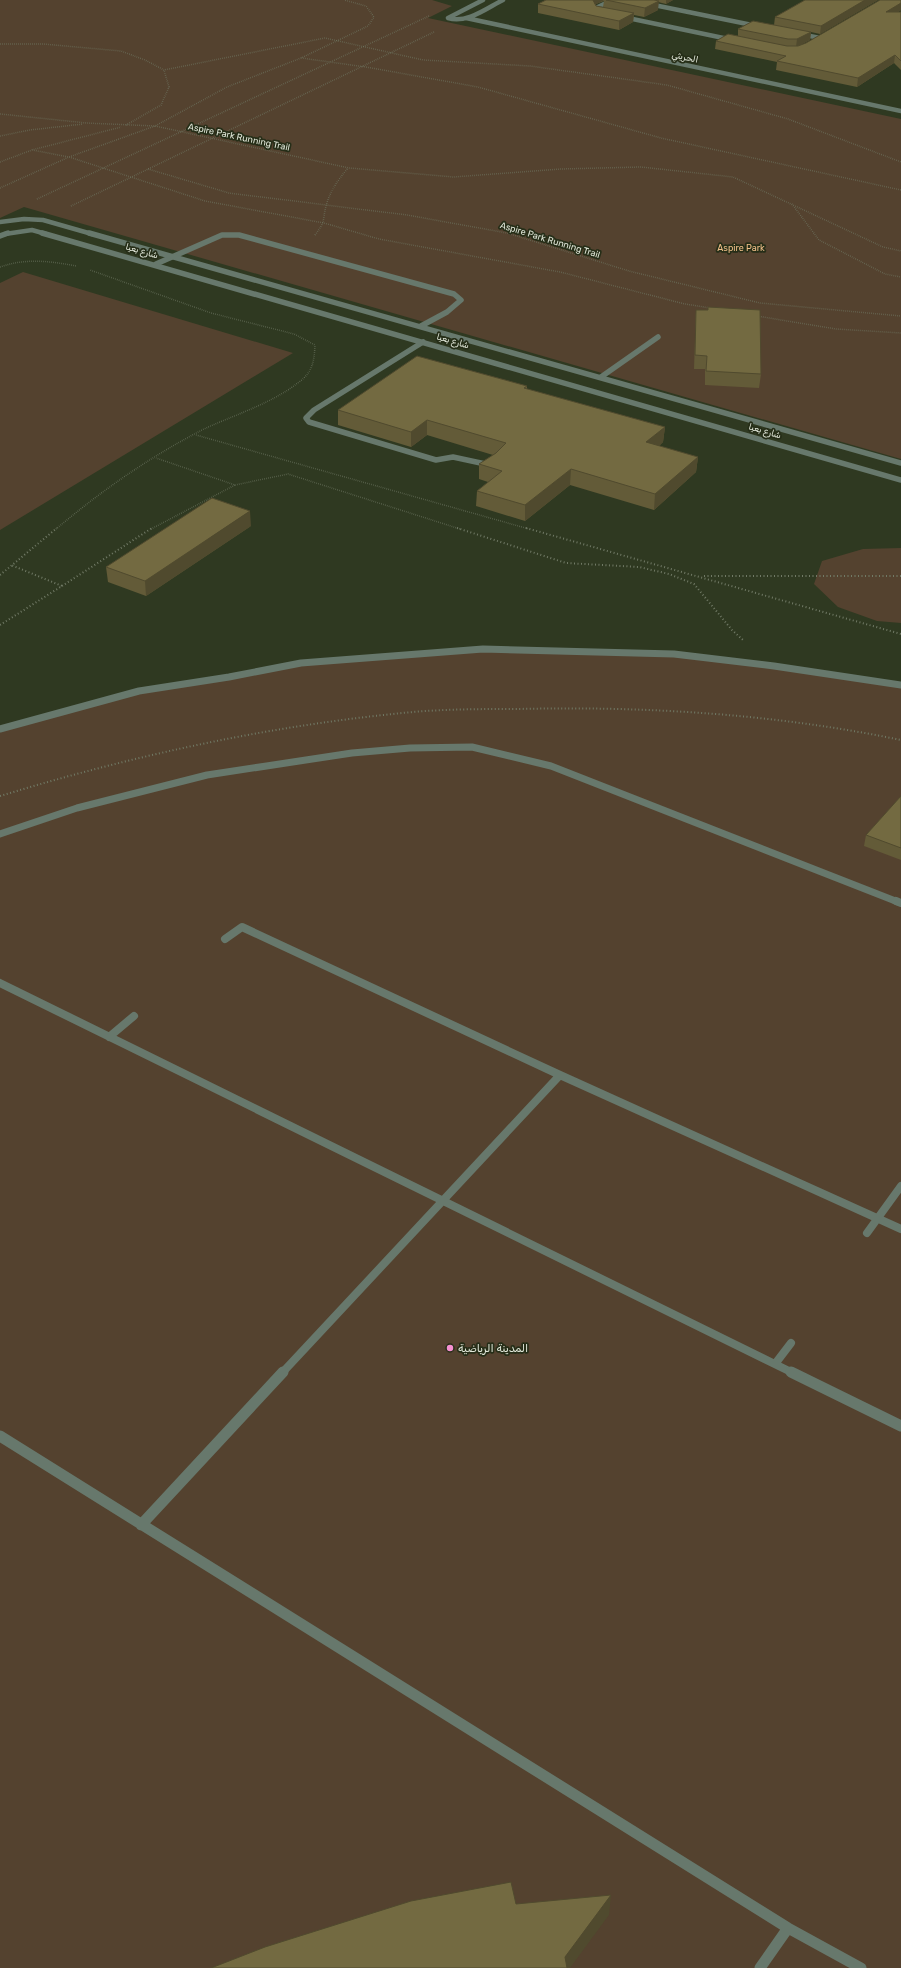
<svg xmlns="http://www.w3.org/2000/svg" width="901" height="1968" viewBox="0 0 901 1968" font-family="Rubik,Vazirmatn,sans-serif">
<rect width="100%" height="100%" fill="#2f3921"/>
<!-- green -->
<path fill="#54422f" d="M0 0H432L452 6 428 18 901 119V459L24 207 0 218Z
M23 272 293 353 0 530V283Z
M901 548V623L877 621 838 607 814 584 822 561 863 549Z
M483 649 674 654 901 685V1968H0V729L139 691 301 663Z"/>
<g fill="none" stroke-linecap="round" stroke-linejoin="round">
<!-- path-far1 -->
<path stroke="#717a66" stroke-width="1.5" stroke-dasharray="0.5 1.5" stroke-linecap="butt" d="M0 44H43L121 51 145 60 164 70 325 38 423 60 530 66 667 85 788 119 901 162
M301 58 366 67 478 87 661 138 901 190
M0 114 87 123 155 126 349 168 454 177 561 169 641 167 733 177 883 247 901 251
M126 125 161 105 169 87 164 70
M0 136 30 130 83 124
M32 150 69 157 205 201 324 223 379 239 560 272 685 304 710 308
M0 162 32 150 121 127
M148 169 229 193 407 215 507 233 629 271 760 303 901 316
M0 188 69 157 155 126 227 87 301 58 368 26 374 17 366 6 344 0
M37 199 429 16
M792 204 819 240 885 274 901 277
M71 206 434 32
M315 235C326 221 322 222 326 206 330 191 338 180 348 168
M0 267C26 258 50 261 76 266
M757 316 836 329 901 333
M196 435 529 529
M235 485 288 474 460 529
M56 529C101 491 151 456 204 429 234 415 273 403 299 382 313 372 314 361 315 345L294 334 211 313 90 270
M151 529 235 485 156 458"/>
<!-- path -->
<path stroke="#717a66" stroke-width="2" stroke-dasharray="1 2.5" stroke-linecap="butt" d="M457 528 566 563 639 567 669 574 694 584 732 630 743 640
M526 528 901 634
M0 575 57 528
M704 576H901
M62 586 152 528
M0 625 62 586 11 565
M0 796C135 755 272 725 413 712 448 709 483 709 518 709 647 706 775 714 901 740"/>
<!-- service-far4 -->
<path stroke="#67786c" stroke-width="4.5" d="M649 4 757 26
M600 12 596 8 612 0
M623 17 733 40
M800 34 820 38"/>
<!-- service-far3 -->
<path stroke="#67786c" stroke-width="5.5" d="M156 264 222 235H239L454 294 461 300 447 312 421 326
M423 342 314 410 306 418 309 422 436 460 453 457 490 465
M601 377 658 337"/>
<!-- service-far2 -->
<path stroke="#67786c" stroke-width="7" d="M0 729 139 691 229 677 301 663 483 649 674 654 774 666 901 685
M0 834 77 808 207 775 352 753 410 748 472 747 551 766 898 902"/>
<!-- service-far1 -->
<path stroke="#67786c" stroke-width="8" d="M896 901 901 903
M225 939 242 927 560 1075 901 1229
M0 983 793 1373
M109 1037 134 1016
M867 1233 901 1186
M775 1364 791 1343
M282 1373 560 1075"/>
<!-- service -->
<path stroke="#67786c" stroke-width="11" d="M791 1372 901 1426
M0 1436 788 1928 861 1968
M141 1525 283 1372
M760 1968 788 1928"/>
<!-- minor -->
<path stroke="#67786c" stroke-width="4.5" d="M483 0 448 18C467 24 487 8 503 0
M466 18 901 111"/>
<!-- tertiary-far1 -->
<path stroke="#67786c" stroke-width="4.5" d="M0 222 24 219 43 220 92 234
M5 234 32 230 46 234"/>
<!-- tertiary -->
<path stroke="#67786c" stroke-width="5.5" d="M42 233 901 480
M89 233 901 463
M0 236 8 233"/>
</g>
<!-- wall -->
<path fill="#635b38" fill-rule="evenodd" d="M546 0H673L666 4 658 2V10L644 17 634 15 633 22 619 30 538 13V4ZM604 1 603 7 596 6V4Z
M805 0H878L820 34 811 32 810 40 798 46 806 43 901 0V10L898 12H901V70L894 63 857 87 776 70 777 62 715 49 716 41 738 36V29L774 25 775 17Z
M696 310 761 374 759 388 705 385V369H694Z
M527 386V389L665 427 663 442 659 446 698 457 696 472 654 510 570 485 525 521 476 506 477 491 488 482 479 479V464L493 455 427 435 411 447 338 425V410Z
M251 526 146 596 108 582 106 567Z
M901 796V860L864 846 866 835Z"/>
<!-- shaded-wall -->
<path fill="#504a2e" d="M593 0H604L593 6Z
M666 0H673L666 4Z
M865 0H878L820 34 821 26Z
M659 1 658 10 644 17 645 8Z
M901 3V10L885 20 886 12Z
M634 13 633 22 619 30V21Z
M811 32 810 40 796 47 797 39Z
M895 55 894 63 857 87 858 78Z
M427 420V435L411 447V432Z
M665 427 663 442 645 458 646 442Z
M698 457 696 472 654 510 655 494Z
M571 469 570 485 525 521V505Z
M250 511 251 526 146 596 145 581Z
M611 1895 609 1915 570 1968H564L565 1957Z"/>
<!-- building -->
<path fill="#736a41" stroke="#504a2e" d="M546 0H593L596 6 634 13 619 21 538 4Z
M606 0H654L659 1 645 8Z
M805 0H865L821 26 775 17Z
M880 0H901V3L886 12H901V61L895 55 858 78 777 61 786 56 716 41 728 34 787 46H798L806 43Z
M753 21 811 32 797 39H788L738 29Z
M708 307 760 310 761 374 706 371 707 356 695 355 696 310H708Z
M417 356 527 386 524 388 665 427 646 442 698 457 655 494 571 469 525 505 477 491 502 471 479 464 496 453 506 443 427 420 411 432 338 410Z
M212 498 250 511 145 581 106 567Z
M901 796V848L866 835Z
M511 1882 516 1904 611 1895 565 1957 567 1968H211L265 1947 411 1901Z"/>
<!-- markers -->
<circle fill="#f590d1" stroke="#262e18" stroke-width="1.5" cx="450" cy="1348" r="4"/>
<g text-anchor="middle" stroke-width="3.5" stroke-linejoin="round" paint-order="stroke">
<!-- far-street labels -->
<g font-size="9" fill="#e2e8da" stroke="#262e18">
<text transform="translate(685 57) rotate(12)" y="3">الحريثي</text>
<text transform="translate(239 137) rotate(12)" y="3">Aspire Park Running Trail</text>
<text transform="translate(550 240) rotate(17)" y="3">Aspire Park Running Trail</text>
<text transform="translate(142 251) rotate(16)" y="3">شارع بعيا</text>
<text transform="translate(453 341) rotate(16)" y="3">شارع بعيا</text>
<text transform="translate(765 431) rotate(16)" y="3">شارع بعيا</text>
</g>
<!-- far-park labels -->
<g font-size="9" fill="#f1c08a" stroke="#262e18">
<text x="741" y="251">Aspire Park</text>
</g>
<!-- poi labels -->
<g font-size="11" fill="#e2e8da" stroke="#262e18" text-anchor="start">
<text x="458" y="1352">المدينة الرياضية</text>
</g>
</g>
</svg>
